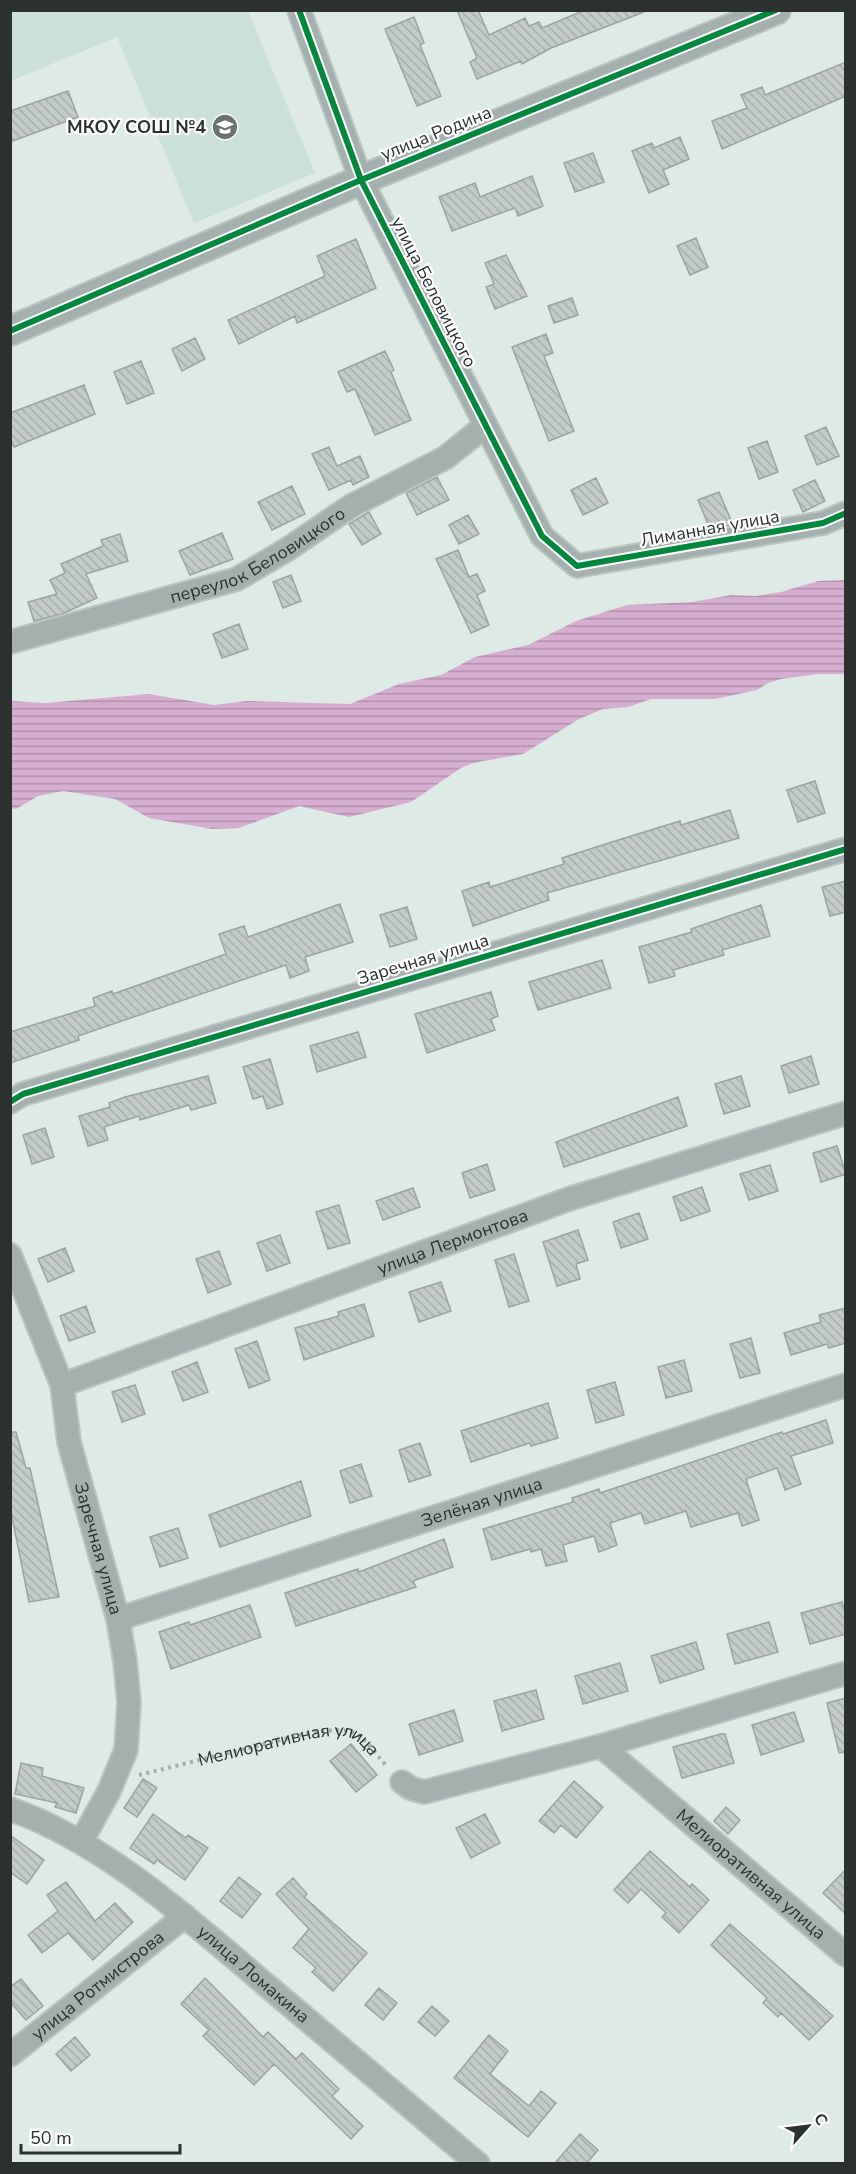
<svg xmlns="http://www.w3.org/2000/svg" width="856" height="2174" viewBox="0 0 856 2174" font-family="'Nunito Sans',sans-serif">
<defs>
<pattern id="water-rules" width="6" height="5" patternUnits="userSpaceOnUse" patternTransform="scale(1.5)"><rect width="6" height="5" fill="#d7aed1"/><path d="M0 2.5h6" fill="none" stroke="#af8eaa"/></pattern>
<pattern id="building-back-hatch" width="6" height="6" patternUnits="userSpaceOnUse" patternTransform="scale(1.5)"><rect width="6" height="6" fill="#c2cbc8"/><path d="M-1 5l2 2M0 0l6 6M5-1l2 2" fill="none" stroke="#a7afac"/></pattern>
</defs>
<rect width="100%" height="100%" fill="#deeae6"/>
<!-- built -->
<path fill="#cae0d9" d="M11 10 248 11 315 173 194 223 117 37 11 81Z"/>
<!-- water -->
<path fill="url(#water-rules)" d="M845 580V674H818L781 679 768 683 757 690 715 699H651L628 707 603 709 579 719 523 754 473 763 461 768 411 802 349 817 299 806 239 828 212 829 149 818 115 799 63 791 38 796 16 809 11 808V701L46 703 149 694 214 705 246 701 350 704 399 684 441 675 475 657 528 645 576 621 627 605 692 602 731 595 756 596 781 592 818 581Z"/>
<!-- building -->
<path fill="url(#building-back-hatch)" stroke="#9ba3a1" stroke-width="1.5" d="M457 10H478L489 35 525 18 529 26 539 22 542 28 585 10 644 12 551 48 522 64 521 61 477 79 470 62 477 58Z
M414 17 424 43 420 45 441 96 417 106 385 29Z
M846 62V96L722 149 712 121 747 108 741 95 762 87 765 95Z
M68 91 78 117 10 142V111Z
M680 137 689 159 663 170 669 184 649 193 632 151 652 143 654 148Z
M593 153 604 182 575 192 564 163Z
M532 176 543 206 518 216 515 208 452 231 439 197 475 183 480 197Z
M696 238 708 267 690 275 677 246Z
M356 239 376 288 297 323 295 316 239 344 228 320 325 276 317 256Z
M506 255 527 296 495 309 486 287 494 284 485 263Z
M572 298 578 315 554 323 548 306Z
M546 334 553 353 544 356 574 431 549 441 512 347Z
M195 338 205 359 182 371 172 349Z
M385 351 394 370 391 372 411 420 375 435 355 389 347 392 338 372Z
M141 361 154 393 127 404 114 372Z
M84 385 95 414 14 447 10 437V413Z
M826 427 839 456 817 465 805 436Z
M767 441 778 472 759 479 748 448Z
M329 447 337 466 360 456 369 477 353 485 351 480 329 490 312 454Z
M437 477 449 500 417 515 406 493Z
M596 478 608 503 583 515 571 490Z
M815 480 825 501 803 512 793 490Z
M292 486 305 514 272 530 258 502Z
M719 492 733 525 710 529 698 500Z
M369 512 381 534 362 545 349 524Z
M468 515 479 534 459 544 449 525Z
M222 533 233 559 190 575 179 551Z
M120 534 128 561 86 574 97 598 62 614 34 621 28 602 57 594 50 580 65 573 61 564 103 546 101 540Z
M458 550 469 577 477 574 485 591 477 595 489 625 471 633 436 559Z
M291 575 301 601 283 608 273 582Z
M239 624 248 649 222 658 213 634Z
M815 781 825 813 798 822 787 790Z
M730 810 739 838 547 893 549 900 473 926 462 891 489 882 490 887 564 864 562 858 612 842 680 821 681 825Z
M846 881V912L830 916 822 887Z
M340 904 353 942 305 957 309 971 290 978 286 965 78 1036 79 1040 10 1063V1032L95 1006 93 998 112 991 113 994 226 954 219 934 244 926 248 937Z
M761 905 770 936 722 950 724 955 673 970 675 976 649 983 639 947 692 932 691 929Z
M407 907 417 939 390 947 380 915Z
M602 960 611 988 538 1010 529 982Z
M491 992 498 1016 491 1019 495 1030 427 1053 415 1014Z
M358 1032 366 1057 317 1072 310 1046Z
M811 1056 819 1084 789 1093 781 1066Z
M270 1059 283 1104 267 1109 263 1096 253 1099 243 1067Z
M208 1076 216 1103 191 1110 189 1105 140 1120 139 1116 104 1127 108 1140 88 1146 79 1116 110 1107 109 1103 125 1097Z
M741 1076 750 1106 724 1114 715 1084Z
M678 1097 687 1126 564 1167 556 1142Z
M45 1128 54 1157 32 1164 23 1135Z
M837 1146 846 1174 821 1182 813 1153Z
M487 1164 495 1190 470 1198 462 1173Z
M770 1165 778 1191 749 1200 740 1174Z
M702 1187 710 1211 681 1221 673 1197Z
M413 1188 420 1207 383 1220 376 1201Z
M339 1205 350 1243 328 1249 316 1212Z
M639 1213 648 1239 621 1248 613 1222Z
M578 1230 588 1260 576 1264 580 1279 557 1286 543 1242Z
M280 1235 290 1263 267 1271 257 1243Z
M65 1248 74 1271 48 1282 38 1259Z
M219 1251 231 1284 208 1293 196 1259Z
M514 1254 529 1301 509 1307 495 1260Z
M441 1282 451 1311 419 1322 409 1292Z
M364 1304 374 1336 304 1360 295 1328 339 1316 338 1312Z
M86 1306 95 1332 69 1341 60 1316Z
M846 1308V1343L829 1348 827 1344 791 1355 784 1333 821 1322 819 1315Z
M751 1338 760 1373 740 1378 730 1344Z
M257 1341 270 1380 249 1388 235 1349Z
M684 1360 692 1391 666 1398 658 1367Z
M197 1362 208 1392 183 1401 172 1372Z
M615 1382 624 1415 596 1423 587 1390Z
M135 1385 145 1414 122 1422 112 1392Z
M548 1403 558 1438 531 1446 530 1443 471 1462 461 1431Z
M826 1420 833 1443 791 1456 801 1484 785 1490 777 1468 746 1479 759 1520 742 1526 738 1513 691 1527 686 1511 645 1524 641 1513 610 1523 617 1545 599 1552 594 1536 563 1545 567 1561 546 1566 541 1549 531 1552 530 1549 492 1560 483 1529 573 1502 572 1498 599 1489 600 1493 782 1432 783 1434Z
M10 1432H16L26 1468H30L59 1597 29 1602 10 1507Z
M420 1443 431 1475 409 1482 399 1450Z
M361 1464 372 1496 350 1503 340 1471Z
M301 1481 311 1516 220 1547 209 1515Z
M178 1528 188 1558 160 1567 150 1537Z
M444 1539 453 1567 413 1581 416 1587 296 1626 285 1593 358 1569 359 1572Z
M842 1602 846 1614V1634L810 1644 801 1613Z
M250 1605 261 1637 171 1669 159 1632 189 1622 190 1625Z
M769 1622 778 1652 735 1664 727 1634Z
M696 1642 704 1669 660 1683 651 1656Z
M620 1663 628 1691 583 1704 575 1676Z
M536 1690 544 1719 502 1731 494 1701Z
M846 1698V1752L839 1753 827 1703Z
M454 1710 463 1741 419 1755 409 1724Z
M794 1712 804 1741 761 1755 752 1725Z
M721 1734H725L734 1763 682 1778 673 1747Z
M351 1744 377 1775 356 1792 330 1761Z
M21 1763 43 1768 42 1776 84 1788 76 1813 55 1807 57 1803 15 1794Z
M143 1779 157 1788 137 1817 124 1808Z
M574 1781 603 1807 576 1838 561 1825 554 1833 539 1821Z
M726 1807 740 1820 728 1834 714 1821Z
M153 1814 186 1838 188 1835 208 1848 185 1880 157 1860 154 1864 130 1848Z
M485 1814 500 1843 471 1858 456 1828Z
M10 1835 44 1860 27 1884 10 1872Z
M650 1851 690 1887 692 1884 709 1900 679 1933 662 1917 666 1913 641 1889 628 1903 614 1890Z
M846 1869V1914L823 1893Z
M239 1877 261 1894 242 1918 220 1901Z
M293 1878 307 1894 304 1897 367 1953 333 1991 312 1972 316 1968 293 1948 309 1929 276 1894Z
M66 1882 95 1921 115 1903 133 1922 93 1960 68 1933 42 1953 28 1935 58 1911 47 1895Z
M730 1924 833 2016 809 2040 781 2013 778 2017 763 2003 767 1998 711 1945Z
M205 1978 263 2037 268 2032 296 2059 302 2053 339 2089 332 2096 363 2126 351 2139 274 2064 254 2085 203 2036 209 2030 181 2004Z
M21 1979 43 2006 26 2020 10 2002V1987Z
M379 1988 397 2003 383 2020 365 2005Z
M432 2006 449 2021 435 2036 418 2022Z
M489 2035 508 2051 490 2074 529 2106 541 2091 556 2103 528 2137 454 2078Z
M75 2037 90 2055 71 2071 56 2054Z
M580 2134 598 2150 587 2163H555Z"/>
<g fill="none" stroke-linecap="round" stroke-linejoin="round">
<!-- minor casing -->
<g stroke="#bbc4c1" stroke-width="26">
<g id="minor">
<path d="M299 10 361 180 542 536 577 566 823 523 846 513"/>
<path id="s2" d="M10 642 237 579 288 549 351 506 445 458 485 426"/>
<path d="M10 1102 23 1094 846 849"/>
<path id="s3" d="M10 1255 62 1385 69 1442 118 1619 125 1661 129 1702 126 1750 109 1791 81 1842"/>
<path id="s4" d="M62 1385 569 1199 846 1113"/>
<path id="s5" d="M118 1619 846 1385"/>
<path id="s6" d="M846 1673 601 1746 846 1955"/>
<path d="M402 1782 410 1788 424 1792 601 1746"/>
<path id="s7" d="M10 1809C104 1842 190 1920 265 1984 336 2044 407 2104 478 2164"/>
<path id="s8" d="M10 2055 185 1916"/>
</g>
</g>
<!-- tertiary casing -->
<g stroke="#bbc4c1" stroke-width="32">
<path id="tertiary" d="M10 331 361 180 776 10"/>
</g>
<!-- path -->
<path stroke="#a3aeaa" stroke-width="4" stroke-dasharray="3 4.5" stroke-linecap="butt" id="s1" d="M139 1775 309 1733C359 1725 358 1732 388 1768"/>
<!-- minor -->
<use href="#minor" stroke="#a3b0ad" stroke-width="22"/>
<!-- tertiary -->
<use href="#tertiary" stroke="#a3b0ad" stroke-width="28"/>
<!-- cycleway casing -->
<g stroke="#fff" stroke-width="10">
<path id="cycleway" d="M299 10 361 180 542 536 577 566 823 523 846 513
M10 331 361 180 776 10
M10 1102 23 1094 846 849"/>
</g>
<!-- cycleway -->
<use href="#cycleway" stroke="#00873e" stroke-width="6"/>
</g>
<!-- icons -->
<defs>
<g id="school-disc" transform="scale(1.35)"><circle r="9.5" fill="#69726f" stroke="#fff"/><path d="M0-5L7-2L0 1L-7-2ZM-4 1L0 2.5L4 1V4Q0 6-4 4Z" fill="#fff"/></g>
</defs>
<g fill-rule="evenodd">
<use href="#school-disc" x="225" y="127"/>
</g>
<g text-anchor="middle" stroke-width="4.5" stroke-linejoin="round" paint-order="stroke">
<!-- poi labels -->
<g font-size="18" font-weight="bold" fill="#2a312f" stroke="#fff" text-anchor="end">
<text x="206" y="133">МКОУ СОШ №4</text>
</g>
<!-- street labels -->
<g font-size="18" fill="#2a312f" stroke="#fff">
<text transform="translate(436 133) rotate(-22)" y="6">улица Родина</text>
<text transform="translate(434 292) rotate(63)" y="6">улица Беловицкого</text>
<text transform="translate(710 528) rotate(-10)" y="6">Лиманная улица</text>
<text dy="6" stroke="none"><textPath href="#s2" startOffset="264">переулок Беловицкого</textPath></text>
<text transform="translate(423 959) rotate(-17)" y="6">Заречная улица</text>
<text dy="6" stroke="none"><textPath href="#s4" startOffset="416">улица Лермонтова</textPath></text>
<text dy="6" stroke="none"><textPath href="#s5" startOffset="382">Зелёная улица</textPath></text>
<text dy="6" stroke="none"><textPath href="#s3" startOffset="308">Заречная улица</textPath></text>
<text dy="6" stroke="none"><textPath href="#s1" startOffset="156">Мелиоративная улица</textPath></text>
<text dy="6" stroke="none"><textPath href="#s6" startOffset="453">Мелиоративная улица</textPath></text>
<text dy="6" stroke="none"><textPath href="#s7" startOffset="296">улица Ломакина</textPath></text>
<text dy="6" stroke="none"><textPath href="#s8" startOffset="112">улица Ротмистрова</textPath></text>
</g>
</g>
<!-- border -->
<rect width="856" height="2174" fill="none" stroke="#2a312f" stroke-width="24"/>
<!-- north arrow -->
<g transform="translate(808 2126) rotate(62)" stroke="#ffffff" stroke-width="4.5" paint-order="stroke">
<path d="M0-4.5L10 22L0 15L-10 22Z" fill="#2a312f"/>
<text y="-9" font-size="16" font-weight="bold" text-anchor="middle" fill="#2a312f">С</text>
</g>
<!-- scale -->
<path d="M21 2144v9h159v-9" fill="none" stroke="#2a312f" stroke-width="3"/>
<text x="30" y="2144" font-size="18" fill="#2a312f" stroke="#ffffff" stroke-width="4.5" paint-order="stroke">50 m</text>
</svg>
